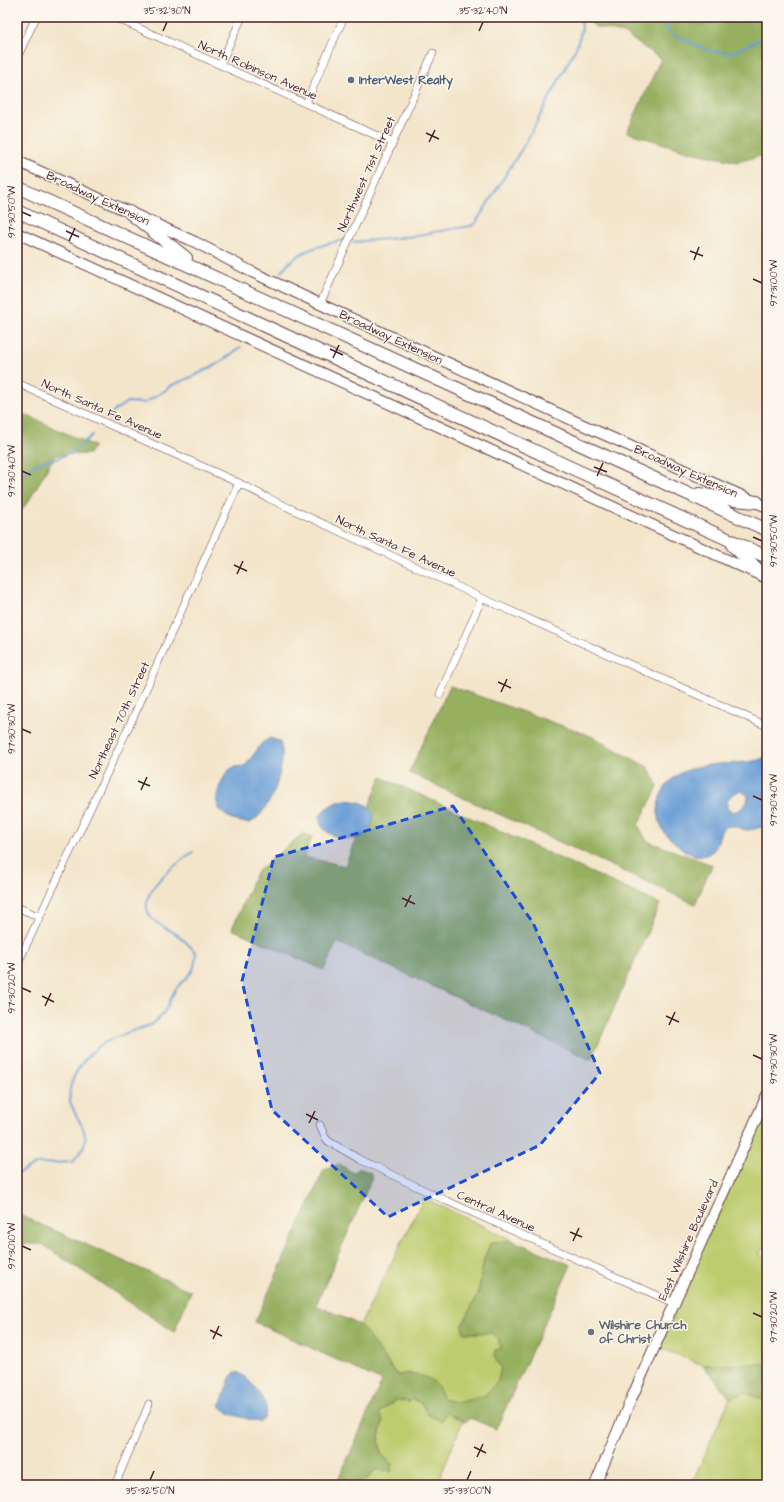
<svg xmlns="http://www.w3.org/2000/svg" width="784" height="1502" viewBox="0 0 784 1502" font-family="'Architects Daughter',sans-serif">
<rect width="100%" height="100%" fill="#fbf7ec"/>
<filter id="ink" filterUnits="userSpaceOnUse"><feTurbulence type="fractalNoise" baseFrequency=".025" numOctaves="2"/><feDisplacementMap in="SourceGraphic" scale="8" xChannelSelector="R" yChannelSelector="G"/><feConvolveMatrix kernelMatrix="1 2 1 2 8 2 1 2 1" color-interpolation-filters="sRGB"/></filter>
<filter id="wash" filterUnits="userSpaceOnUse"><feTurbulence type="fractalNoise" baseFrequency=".012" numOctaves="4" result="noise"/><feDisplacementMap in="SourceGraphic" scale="16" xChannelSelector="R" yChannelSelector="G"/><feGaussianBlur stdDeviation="0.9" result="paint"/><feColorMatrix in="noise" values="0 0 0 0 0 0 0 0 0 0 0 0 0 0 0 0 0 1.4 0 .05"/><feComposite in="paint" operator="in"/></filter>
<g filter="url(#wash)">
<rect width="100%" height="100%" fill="#f3e5ca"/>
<!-- green -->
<path fill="#bdcc6e" stroke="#84764c" d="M767 1104V1245L759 1254 767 1258V1288L763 1294 767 1301V1363L766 1364 703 1365 660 1348 677 1304Z
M424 1198 514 1241 491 1242 484 1259 478 1294 462 1326 465 1333H492L499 1339 500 1349 497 1363 501 1367 498 1381 493 1386 486 1395 456 1403 442 1398 411 1373 397 1375 360 1325Z
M746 1392 767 1402V1485H691L730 1398Z
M411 1399 422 1404 428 1415 442 1420 446 1412 463 1420 437 1485H353L369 1478 376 1469 391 1472 392 1464 381 1454 379 1437 383 1421 379 1413 396 1400 409 1402Z"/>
<!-- forest -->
<path fill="#96b061" stroke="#706846" d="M585 17H767V154L738 162 687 151 627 132 661 59 623 33 595 27Z
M17 411 94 446 89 454 55 455 30 499 17 516Z
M450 686 591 736 649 768 658 787 638 825 647 841 712 865 695 904 409 773Z
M381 777 660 904 591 1060 337 942 324 970 232 929 256 873 303 833 312 837 304 857 345 866Z
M339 1164 353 1173 360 1168 371 1173V1180L316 1305 360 1325 397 1375C416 1373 439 1375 442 1398L456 1403 486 1395 493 1386 498 1381 501 1367C496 1362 494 1357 495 1350L500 1349 499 1339 492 1333H464L462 1326 478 1294 484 1259 491 1242 514 1241 571 1265 496 1429 470 1418 466 1422 446 1413 442 1421 428 1415 422 1404 412 1399 409 1402 395 1400 379 1413 383 1421 379 1437 381 1454 392 1464 391 1472 376 1469C365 1484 354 1485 336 1485L382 1381 255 1322 324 1170Z
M17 1214 191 1291 174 1332 42 1244H17Z
M767 1363V1402L746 1392 730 1398 703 1365 766 1364Z"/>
<!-- water -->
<path fill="#6b9ed6" stroke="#5a5e80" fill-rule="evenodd" d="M270 738 279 741C286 751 280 774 276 786 273 797 261 818 250 823 247 824 242 822 238 821 216 814 212 802 222 781 229 768 230 767 245 766L262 743Z
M767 757V825C761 827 754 830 747 830 739 829 733 824 724 827 717 834 720 848 710 853 696 861 683 850 673 841 670 838 666 835 664 832 651 810 660 783 683 772 703 762 725 765 746 762 753 762 760 759 767 757ZM741 791 748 795C748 805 742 809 734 812L727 809V800L734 793Z
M345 800C353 801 365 801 371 809 377 816 371 831 363 836 351 842 331 838 323 828 311 814 333 802 345 800Z
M235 1372C245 1372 264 1397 266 1407 267 1410 266 1413 265 1417L259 1422 230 1414 220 1406 230 1378Z"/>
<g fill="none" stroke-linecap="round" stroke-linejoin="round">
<!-- stream -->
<path stroke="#6b9ed6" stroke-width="2" d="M657 17 670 32 676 36 709 51 731 53 767 36
M353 242 417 236 434 232 471 226 475 224 526 142 577 46 582 28 581 17
M281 272C295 251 321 245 344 240
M109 418 113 412 127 402 144 403 166 390 170 386 194 376 219 363 241 347
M17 482C24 473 35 463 47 460 50 460 53 460 56 459 69 455 82 445 92 435
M17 1174 36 1164 72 1162C93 1140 86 1134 74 1111 73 1107 70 1104 70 1100 67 1082 79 1066 90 1054 100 1042 124 1034 138 1029 144 1027 150 1026 155 1022 168 1012 168 1001 176 989 188 974 195 976 196 953 190 946 184 939 176 934 167 928 156 925 150 916 135 893 177 863 193 852"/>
</g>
</g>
<g filter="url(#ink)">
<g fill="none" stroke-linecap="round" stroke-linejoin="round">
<!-- street casing -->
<g stroke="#633d43" stroke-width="8">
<path id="street" d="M114 17 393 143
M17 58 36 17
M220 65 242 17
M306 103 344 17
M320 304 433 53
M17 383 239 483 268 498 482 598 767 726
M440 694 482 598
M17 907 40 917
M17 965 137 709 239 483
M320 1125 325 1137 328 1141 359 1159 447 1201 674 1303
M115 1485 149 1404"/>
</g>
<!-- secondary casing -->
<g stroke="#633d43" stroke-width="12">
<path id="secondary" d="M17 161 195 242 252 272 320 304 594 430 767 507
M17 233 488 449 762 576
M595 1485 629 1404 767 1095"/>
</g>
<!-- highway casing -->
<g stroke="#633d43" stroke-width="14">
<path id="highway" d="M17 187 767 530
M17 211 576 470 767 557
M129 212 186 258
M699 494 734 500 757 502
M733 546 767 578"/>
</g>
<!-- street -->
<use href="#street" stroke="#fff" stroke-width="7"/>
<!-- secondary -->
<use href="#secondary" stroke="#fff" stroke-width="10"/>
<!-- highway -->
<use href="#highway" stroke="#fff" stroke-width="12"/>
</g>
</g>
<!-- marked area -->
<path fill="#1d4ed8" fill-opacity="0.2" stroke="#1d4ed8" stroke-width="3" stroke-dasharray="8 5" stroke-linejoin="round" d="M453 806 533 923 600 1073 540 1145 388 1217 272 1110 242 981 274 857Z"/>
<!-- ticks -->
<path fill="none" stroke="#4a1f2b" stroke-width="1.5" d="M163 31 167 22M479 31 483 22M426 133 439 139M429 142 435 130M22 212 31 216M66 231 79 237M69 241 75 228M690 251 703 256M694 260 699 247M753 279 762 283M330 349 343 355M333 358 339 345M594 467 607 472M22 471 31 475M597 476 603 463M753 537 762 541M234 565 247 571M237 574 243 561M498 682 511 688M501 692 507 679M22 729 31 733M138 781 150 786M141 790 147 777M753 796 762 800M402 898 415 904M405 907 411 895M22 988 31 992M42 996 54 1002M45 1006 51 993M666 1016 679 1022M669 1025 675 1012M753 1055 762 1059M306 1114 318 1120M309 1123 315 1111M570 1232 582 1237M573 1241 579 1228M22 1246 31 1250M753 1313 762 1317M210 1330 222 1336M213 1339 219 1326M474 1447 486 1453M477 1457 483 1444M150 1480 154 1471M467 1480 471 1471"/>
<!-- markers -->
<circle fill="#5c6f8a" stroke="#fbf7ec" stroke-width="1.5" cx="351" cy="80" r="4"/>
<circle fill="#6b7280" stroke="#fbf7ec" stroke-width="1.5" cx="591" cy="1332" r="4"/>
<g text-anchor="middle" stroke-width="3" stroke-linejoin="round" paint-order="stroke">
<!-- street labels -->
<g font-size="12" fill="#4a1f2b" stroke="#fbf7ec">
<text transform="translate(258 70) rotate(24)" y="4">North Robinson Avenue</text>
<text transform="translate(366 174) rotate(-66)" y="4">Northwest 71st Street</text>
<text transform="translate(98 198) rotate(25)" y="4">Broadway Extension</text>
<text transform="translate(391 337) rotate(25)" y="4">Broadway Extension</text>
<text transform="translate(102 409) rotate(24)" y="4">North Santa Fe Avenue</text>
<text transform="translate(686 471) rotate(24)" y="4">Broadway Extension</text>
<text transform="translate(396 546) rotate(25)" y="4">North Santa Fe Avenue</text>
<text transform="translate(119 720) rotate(-65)" y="4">Northeast 70th Street</text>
<text transform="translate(496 1211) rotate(24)" y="4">Central Avenue</text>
<text transform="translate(688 1240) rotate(-66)" y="4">East Wilshire Boulevard</text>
</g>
<!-- service labels -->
<g font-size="12" font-weight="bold" fill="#4e5e75" stroke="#fbf7ec" text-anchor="start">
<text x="359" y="84">InterWest Realty</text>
</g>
<!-- worship labels -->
<g font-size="12" font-weight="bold" fill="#5b616d" stroke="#fbf7ec" text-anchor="start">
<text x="599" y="1329">Wilshire Church<tspan x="599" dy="14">of Christ</tspan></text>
</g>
</g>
<!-- margin -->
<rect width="784" height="1502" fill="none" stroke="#fbf7ec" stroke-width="44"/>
<rect x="22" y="22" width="740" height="1458" fill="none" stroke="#4a1f2b" stroke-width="1.5"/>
<g font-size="10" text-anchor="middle" fill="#4a1f2b">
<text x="167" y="14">35°32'30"N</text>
<text x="483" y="14">35°32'40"N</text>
<text transform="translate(11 212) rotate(-90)" y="4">97°30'50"W</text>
<text transform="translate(773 283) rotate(-90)" y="4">97°31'00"W</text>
<text transform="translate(11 471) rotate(-90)" y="4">97°30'40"W</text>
<text transform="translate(773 541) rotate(-90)" y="4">97°30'50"W</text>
<text transform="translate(11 729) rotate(-90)" y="4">97°30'30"W</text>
<text transform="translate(773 800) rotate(-90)" y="4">97°30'40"W</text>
<text transform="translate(11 988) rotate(-90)" y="4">97°30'20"W</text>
<text transform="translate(773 1059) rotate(-90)" y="4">97°30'30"W</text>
<text transform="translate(11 1246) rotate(-90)" y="4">97°30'10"W</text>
<text transform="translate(773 1317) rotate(-90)" y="4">97°30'20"W</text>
<text x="150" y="1494">35°32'50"N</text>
<text x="467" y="1494">35°33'00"N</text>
</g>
</svg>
